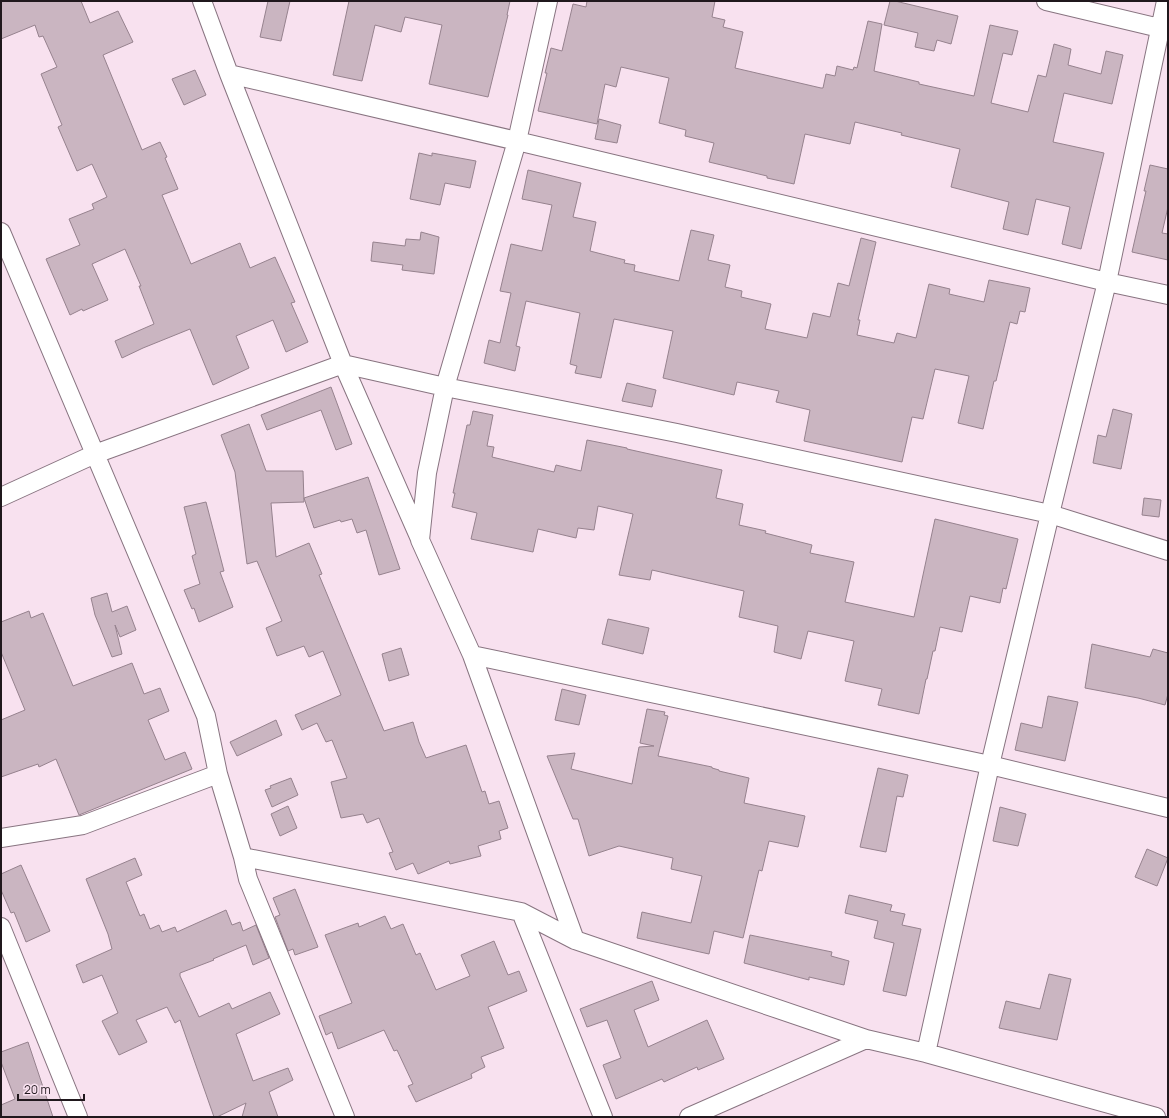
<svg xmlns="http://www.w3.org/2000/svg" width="1169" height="1118" viewBox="0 0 1169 1118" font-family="Manrope,sans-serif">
<rect width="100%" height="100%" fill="#f8e1ef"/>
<!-- building -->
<path fill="#cab5c1" stroke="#96828e" d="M1 1H81L90 23 118 11 133 42 103 55 142 150 160 142 167 157 165 158 178 189 162 195 191 264 240 243 250 268 275 257 295 302 291 303 308 342 286 352 273 320 236 336 249 368 213 385 190 329 143 348 122 358 115 341 154 324 139 286H141L125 249 92 264 108 300 83 311 82 309 70 315 46 259 80 245 69 219 94 209 92 204 107 197 92 164 77 171 58 127 62 125 41 74 57 67 43 36 39 37 35 25 1 39Z
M268 1H290L281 41 260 37Z
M349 1H510L507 15H508L488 97 429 84 442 25 405 17 401 32 375 25 362 81 333 75Z
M587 1H715L712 17 725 20 723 27 743 32 735 68 821 88H823L826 74 835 76 837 66 853 70 854 67 857 68 868 21 882 24 874 71 919 82V84L974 96 990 25 1018 31 1012 55 1003 53 991 103 1028 112 1038 75 1046 77 1054 44 1071 49 1068 65 1101 74 1106 51 1123 55 1112 104 1064 93 1053 142 1104 153 1081 249 1062 244 1070 207 1036 199 1028 235 1003 229 1009 202 951 187 960 149 901 135 902 133 855 122 850 144 805 134 794 184 767 178V176L709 162 714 143 685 136 686 130 659 123 669 78 621 67 616 87 605 84 597 124 538 111 547 73H545L551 48 562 51 573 4 586 7Z
M890 1H895L958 16 951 44 937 40 934 51 915 47 918 33 884 25Z
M195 70 206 95 184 105 172 79Z
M599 119 621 125 617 143 595 139Z
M419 153 432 156V153L476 161 470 188 445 183 440 205 410 199Z
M1150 165 1168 169V207L1162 233 1168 234V260L1132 252 1146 191H1144Z
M528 170 581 183 573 217 596 222 590 251 625 260 624 263 635 265 634 271 679 281 691 230 714 235 708 260 730 265 725 287 742 291 741 297 771 304 765 329 807 338 813 313 830 317 838 283 849 286 861 238 876 242 858 320H860L857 335 894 343 897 333 916 338 929 284 950 289 949 294 984 302 989 280 1030 288 1025 312 1020 311 1017 324 1010 322 996 381H994L983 429 958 423 969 376 935 369 923 419 912 417 902 462 804 441 810 410 776 402 779 391 737 382 734 395 663 378 673 331 614 319 601 378 575 373 577 366 570 364 580 313 526 301 516 346 520 347 515 371 484 363 489 340 500 343 511 293 500 291 511 244 542 251 552 205 522 199Z
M421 232 439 237 434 274 402 270 403 265 371 261 373 242 405 246 406 239 420 240Z
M627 383 656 390 652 407 622 401Z
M331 387 352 444 336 450 321 410 267 430 261 415Z
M1113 409 1132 414 1121 469 1093 463 1098 435 1106 437Z
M473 411 493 415 487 446 494 447 492 457 554 472 556 465 581 471 587 440 627 448V449L722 470 716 498 743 504 739 525 766 531 765 533 812 545 810 553 854 562 845 602 914 617 935 519 1018 539 1006 589 1003 588 1000 603 970 596 962 632 940 627 935 651H933L927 679H926L919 714 878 705 882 689 845 681 854 641 808 631 801 659 774 652 778 626 739 617 744 591 652 570 650 580 619 575 633 514 598 506 594 530 578 528 576 538 538 529 533 552 471 539 477 513 452 507 455 493H453L467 425H470Z
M249 424 266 471H303L304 502 271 503 276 557 309 543 322 574 319 575 384 731 413 722 419 742 426 758 466 745 482 792 485 791 489 804 499 801 508 828 499 831 501 839 478 846 481 856 450 864 449 861 418 874 413 863 396 870 389 853 393 852 379 818 367 823 363 814 341 818 331 782 347 778 332 740 326 742 317 723 302 730 295 715 341 695 323 651 309 657 304 646 277 656 266 628 282 621 257 561 247 564 235 472 221 435Z
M368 477 400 569 379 575 366 530 357 533 352 519 341 522 340 520 314 528 304 498Z
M1144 498 1161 500 1159 517 1142 515Z
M206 502 224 571 220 572 233 607 199 622 194 608 192 609 184 590 200 584 192 556 196 554 184 507Z
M107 593 112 612 127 606 136 630 120 637 115 625 122 654 112 657 95 615 91 598Z
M29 611 31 618 43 613 73 686 132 663 144 694 160 688 169 711 148 720 165 760 185 752 192 769 79 815 56 759 39 767 38 764 1 777V720L25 710 1 652V622Z
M608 619 649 628 643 654 602 644Z
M1092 644 1150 657 1153 649 1168 653V694L1165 705 1138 698 1085 688Z
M401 648 409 675 389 681 382 654Z
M562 689 586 695 579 725 555 720Z
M1048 696 1078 702 1065 761 1015 750 1021 723 1042 728Z
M647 709 665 712 664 715 668 716 658 756 712 767V768L719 770V771L749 778 744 803 805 816 798 847 769 841 762 871 759 870 743 938 714 931 709 954 637 938 642 912 691 923 702 876 671 869 673 858 619 846 589 856 578 819H573L547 756 575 753 571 769 632 784 639 747 654 746 640 743Z
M276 720 282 735 237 756 230 742Z
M878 768 908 775 903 797 897 796 886 852 860 847Z
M291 778 298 795 272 807 265 790 271 788 270 786Z
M288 806 297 828 280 836 271 814Z
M1000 807 1026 814 1018 846 993 841Z
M1147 849 1168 858 1157 886 1135 877Z
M135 858 142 875 126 882 140 916 144 914 150 929 159 925 162 932 175 927 177 932 226 910 232 925 240 922 243 931 256 925 269 958 253 965 246 945 213 959 214 960 180 973V976L199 1017 229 1003 232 1009 270 992 280 1014 236 1034 253 1081 288 1068 293 1080 269 1092 278 1117H242L246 1103 217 1117H214L180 1020 175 1023 167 1007 136 1020 147 1042 119 1055 102 1021 118 1013 102 975 83 983 76 965 112 949 108 934 86 879Z
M21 865 50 931 26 942 14 912 11 913 1 890V874Z
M295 889 318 947 295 955 293 949 288 951 275 917 280 915 273 898Z
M849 895 892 905 890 911 905 914 902 925 921 929 906 996 883 991 894 943 874 938 878 921 845 913Z
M385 916 391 929 403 924 416 955 420 953 436 990 470 976 461 955 494 941 508 975 519 971 527 991 488 1007 504 1048 481 1057 485 1067 471 1074 472 1078 416 1102 408 1086 413 1084 397 1050 394 1051 384 1030 338 1049 332 1032 326 1035 319 1016 352 1003 325 935 358 923 359 927Z
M750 935 832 952 831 956 849 961 844 985 809 977V980L744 963Z
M1049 974 1071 979 1057 1040 999 1028 1006 1001 1040 1009Z
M652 981 659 1000 634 1010 648 1047 707 1020 724 1059 698 1070 697 1067 664 1082 662 1079 616 1099 603 1065 621 1058 607 1020 587 1027 580 1009Z
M28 1042 53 1117H1V1105L15 1099 1 1062V1052Z"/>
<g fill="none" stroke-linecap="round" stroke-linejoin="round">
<!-- minor casing -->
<g stroke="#887480" stroke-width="20">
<path id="minor" d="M202 1 229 74 343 364 420 539
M548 1 517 141 445 387 427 473 420 540 472 655 575 940
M1046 1 1168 30
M229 74 517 141 1107 282 1168 295
M1 232 206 716 218 774 243 857 248 879 345 1117
M1 497 95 454 343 364 445 387 677 433 1050 514 1168 551
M472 655 990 765 1168 808
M1 838 83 825 218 774
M243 857 521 912 575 940 866 1039 926 1053 1156 1117
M521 912 603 1117
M1 927 78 1117
M926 1053 990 765 1050 514 1107 282 1166 1
M689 1117 866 1039"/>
</g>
<!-- minor -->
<use href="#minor" stroke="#fff" stroke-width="18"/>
</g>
<!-- border -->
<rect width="1169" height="1118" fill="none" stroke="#20181d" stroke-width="4"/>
<!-- scale -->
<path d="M18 1094v6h66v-6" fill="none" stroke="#20181d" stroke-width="2"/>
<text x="24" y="1094" font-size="12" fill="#20181d" stroke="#f8e1ef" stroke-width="3" paint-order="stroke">20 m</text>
</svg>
